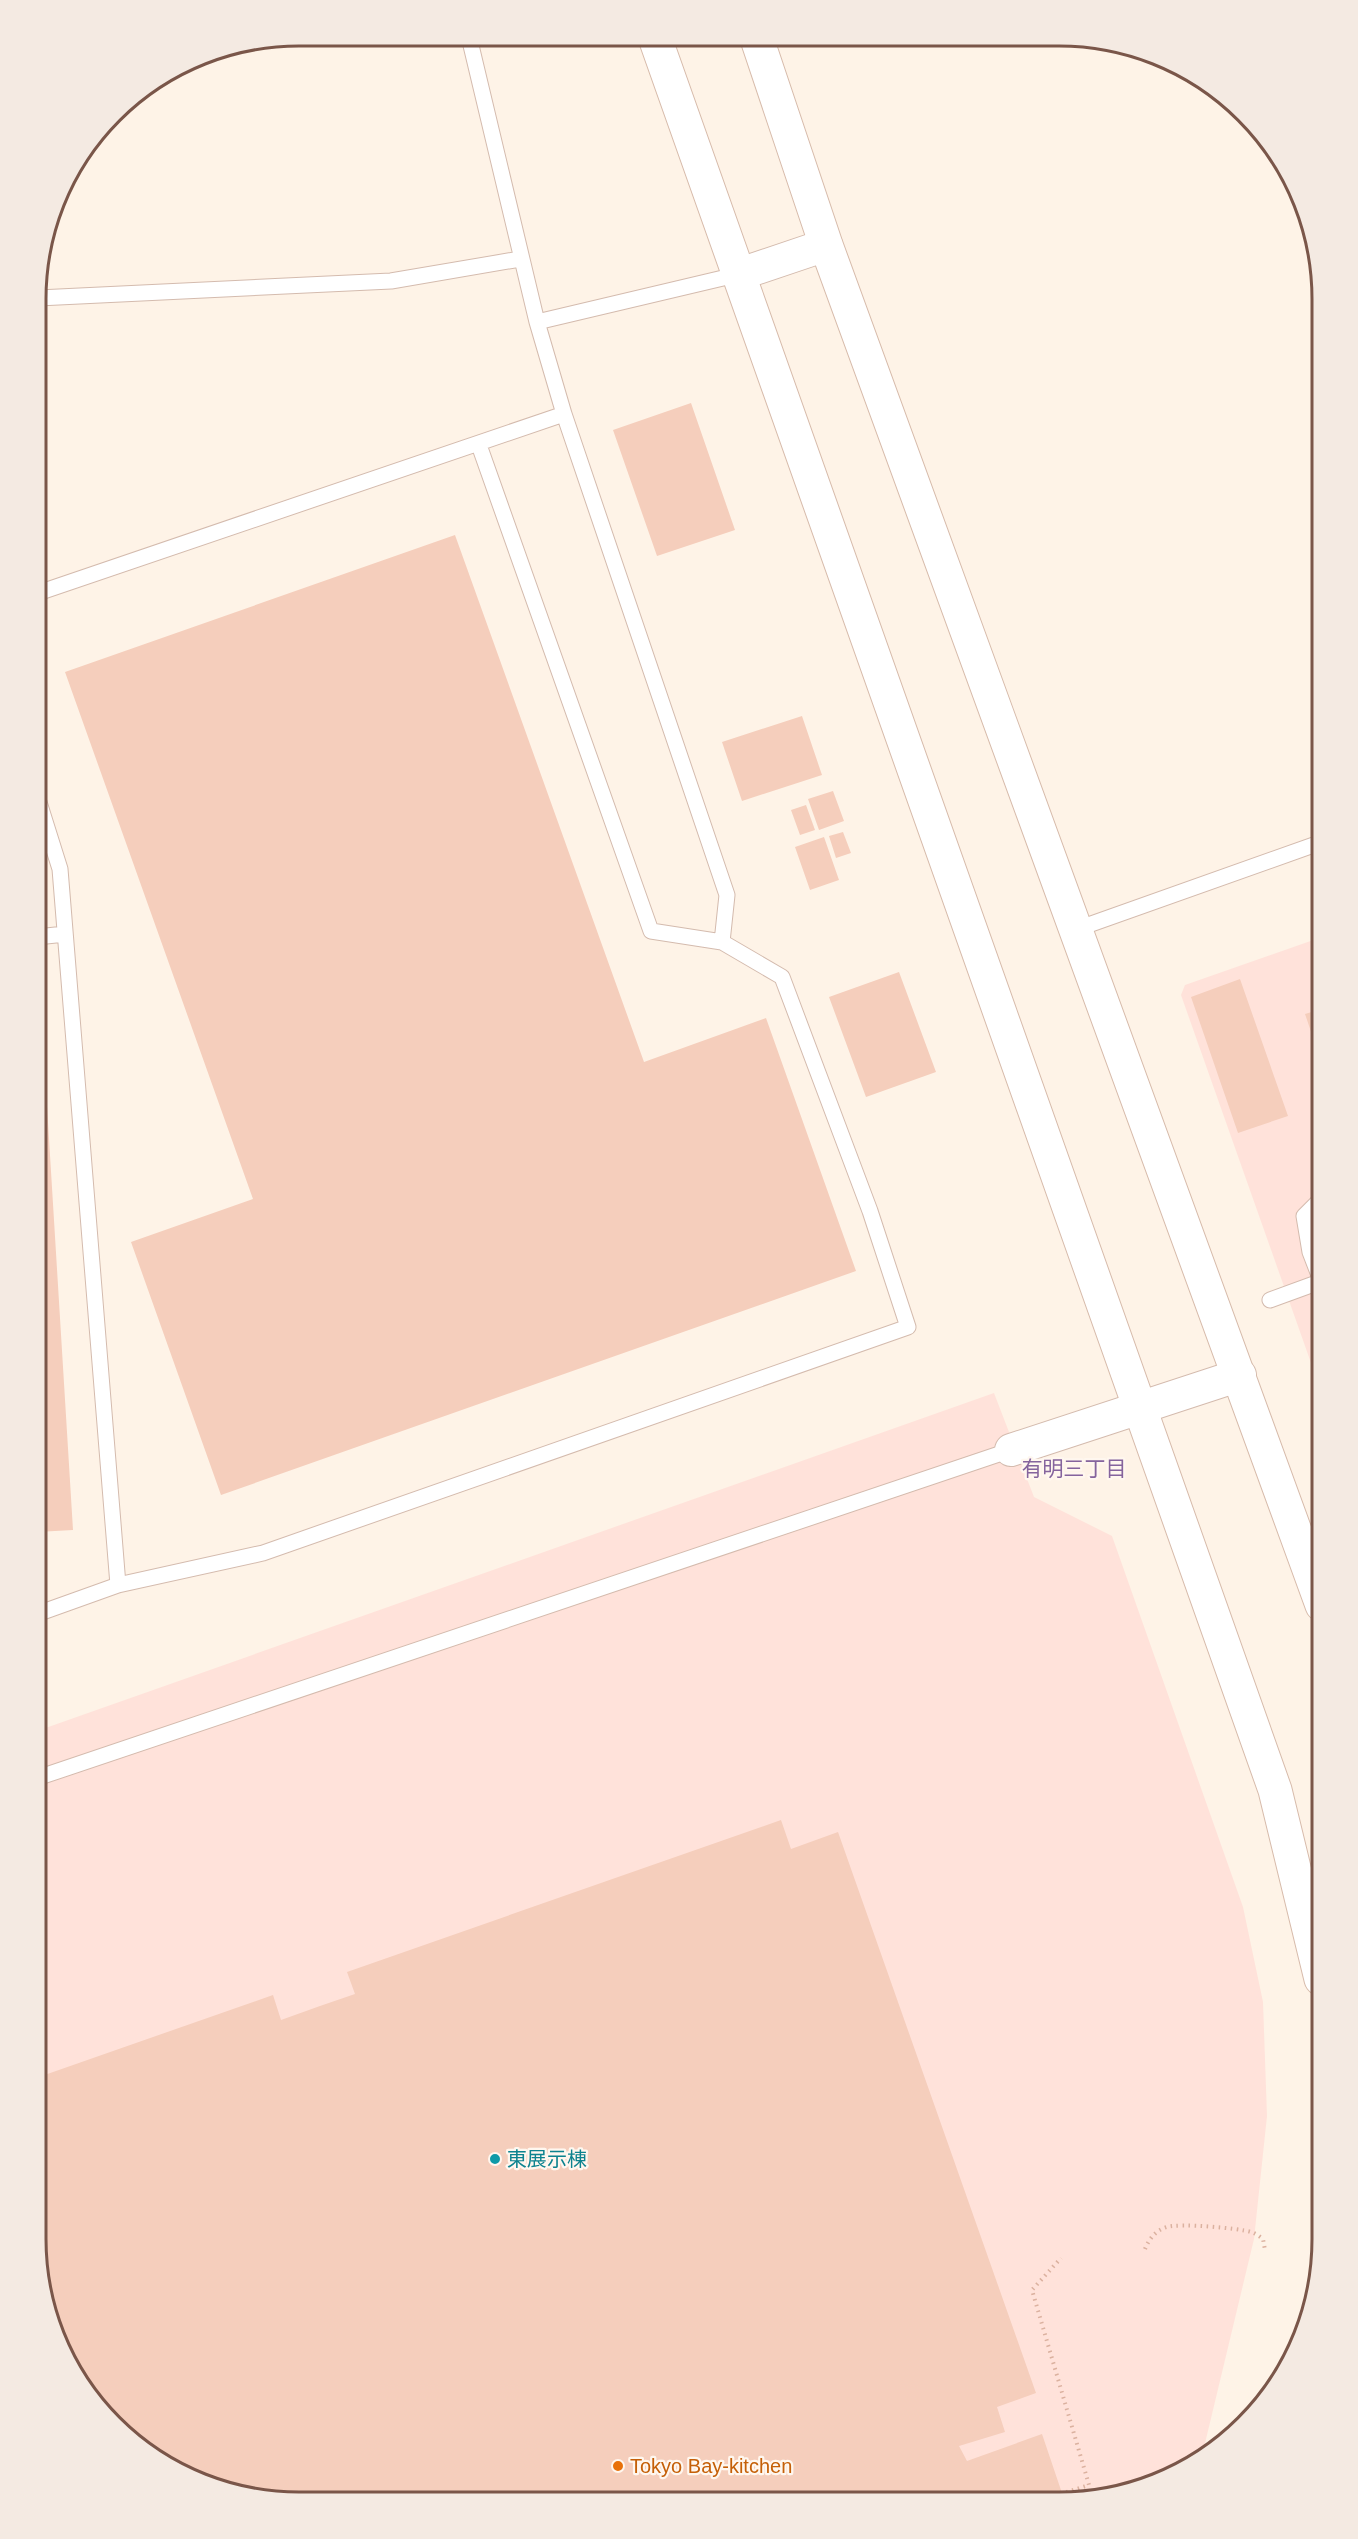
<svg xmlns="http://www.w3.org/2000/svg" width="1358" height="2539" viewBox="0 0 1358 2539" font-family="Arial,'Noto Sans JP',sans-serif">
<rect width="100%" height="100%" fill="#fef3e7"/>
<!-- commercial -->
<path fill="#ffe2da" d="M1322 937V1394L1181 995 1185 985Z
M994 1393 1034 1497 1112 1536 1243 1907 1263 2002 1267 2116 1254 2239 1201 2460 1144 2489 1058 2503 265 2501 126 2438 81 2386 50 2325 36 2240 37 1731Z"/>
<!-- building -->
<path fill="#f5cebc" d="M691 403 735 530 657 556 613 430Z
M455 535 644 1062 766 1018 856 1271 221 1495 131 1242 253 1199 65 672Z
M802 716 822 775 742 801 722 742Z
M833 791 844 821 819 830 808 799Z
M806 805 815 830 800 835 791 810Z
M843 832 851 853 836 858 829 836Z
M824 837 839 880 810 890 795 847Z
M899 972 936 1072 866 1097 829 997Z
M1240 979 1288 1116 1238 1133 1191 997Z
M37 992H40L73 1530 37 1532Z
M1322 1009V1061H1321L1305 1014Z
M781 1820 791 1849 838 1832 1036 2393 997 2407 1005 2432 959 2446 967 2461 1042 2434 1065 2502 265 2501 198 2483 126 2438 81 2386 50 2325 36 2240V2078L273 1995 281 2020 320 2006 355 1994 347 1972Z"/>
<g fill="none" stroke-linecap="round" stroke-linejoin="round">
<!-- service casing -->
<g stroke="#d4bbae" stroke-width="17">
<path id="service" d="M469 37 537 322
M38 298 391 281 520 259
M564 414 727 895 722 942
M38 593 564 414 537 322 740 274
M38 799 60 869 118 1585
M1077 929 1322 842
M37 937 65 934
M1270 1300 1322 1281
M37 1614 118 1585 263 1553 908 1327 870 1211 782 977 722 942 651 931 479 445
M37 1778 1011 1450"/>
</g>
<!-- minor casing -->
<g stroke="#d4bbae" stroke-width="34">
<path id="minor" d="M740 274 826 245
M1011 1450 1240 1375"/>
</g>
<!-- secondary casing -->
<g stroke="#d7bbab" stroke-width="35">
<path id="secondary" d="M655 38 1275 1790 1321 1979
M757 39 826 245 1322 1605"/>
</g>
<!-- path -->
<path stroke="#dbb19f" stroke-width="4" stroke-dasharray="1.5 4.5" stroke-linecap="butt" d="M1145 2249C1149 2239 1156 2230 1167 2227 1179 2223 1238 2228 1251 2232 1255 2233 1259 2236 1263 2239L1265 2250
M1032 2503 1089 2485 1032 2290 1061 2258"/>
<!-- service -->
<use href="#service" stroke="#fff" stroke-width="15"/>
<!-- minor -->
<use href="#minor" stroke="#fff" stroke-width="32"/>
<!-- secondary -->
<use href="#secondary" stroke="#fff" stroke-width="33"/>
<!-- service-bridge casing -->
<g stroke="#d4bbae" stroke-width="17" stroke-linecap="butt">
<path id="service-bridge" d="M1322 1283 1310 1252 1304 1216 1322 1198"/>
</g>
<!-- service-bridge -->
<use href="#service-bridge" stroke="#fff" stroke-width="15"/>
</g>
<!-- markers -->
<circle fill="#0f9aa8" stroke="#fff7ef" stroke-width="2" cx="495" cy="2159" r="6"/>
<circle fill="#e8710a" stroke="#fff7ef" stroke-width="2" cx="618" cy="2466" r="6"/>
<g text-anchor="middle" stroke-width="4.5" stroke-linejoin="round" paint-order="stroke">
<!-- culture labels -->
<g font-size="20" fill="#0d838f" stroke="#fff7ef" text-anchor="start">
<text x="507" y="2166">東展示棟</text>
</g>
<!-- food labels -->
<g font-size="20" fill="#c56008" stroke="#fff7ef" text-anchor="start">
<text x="630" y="2473">Tokyo Bay-kitchen</text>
</g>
<!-- neighbourhood labels -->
<g font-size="21" fill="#85649d" stroke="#fff7ef">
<text x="1074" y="1476">有明三丁目</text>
</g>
</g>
<!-- crop -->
<path d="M0 0H1358V2539H0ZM299 46H1059A253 253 0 0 1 1312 299V2239A253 253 0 0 1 1059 2492H299A253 253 0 0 1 46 2239V299A253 253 0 0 1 299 46Z" fill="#f4eae2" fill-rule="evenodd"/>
<path fill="none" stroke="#7a5649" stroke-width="3" d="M299 46H1059A253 253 0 0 1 1312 299V2239A253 253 0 0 1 1059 2492H299A253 253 0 0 1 46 2239V299A253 253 0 0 1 299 46Z"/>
</svg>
